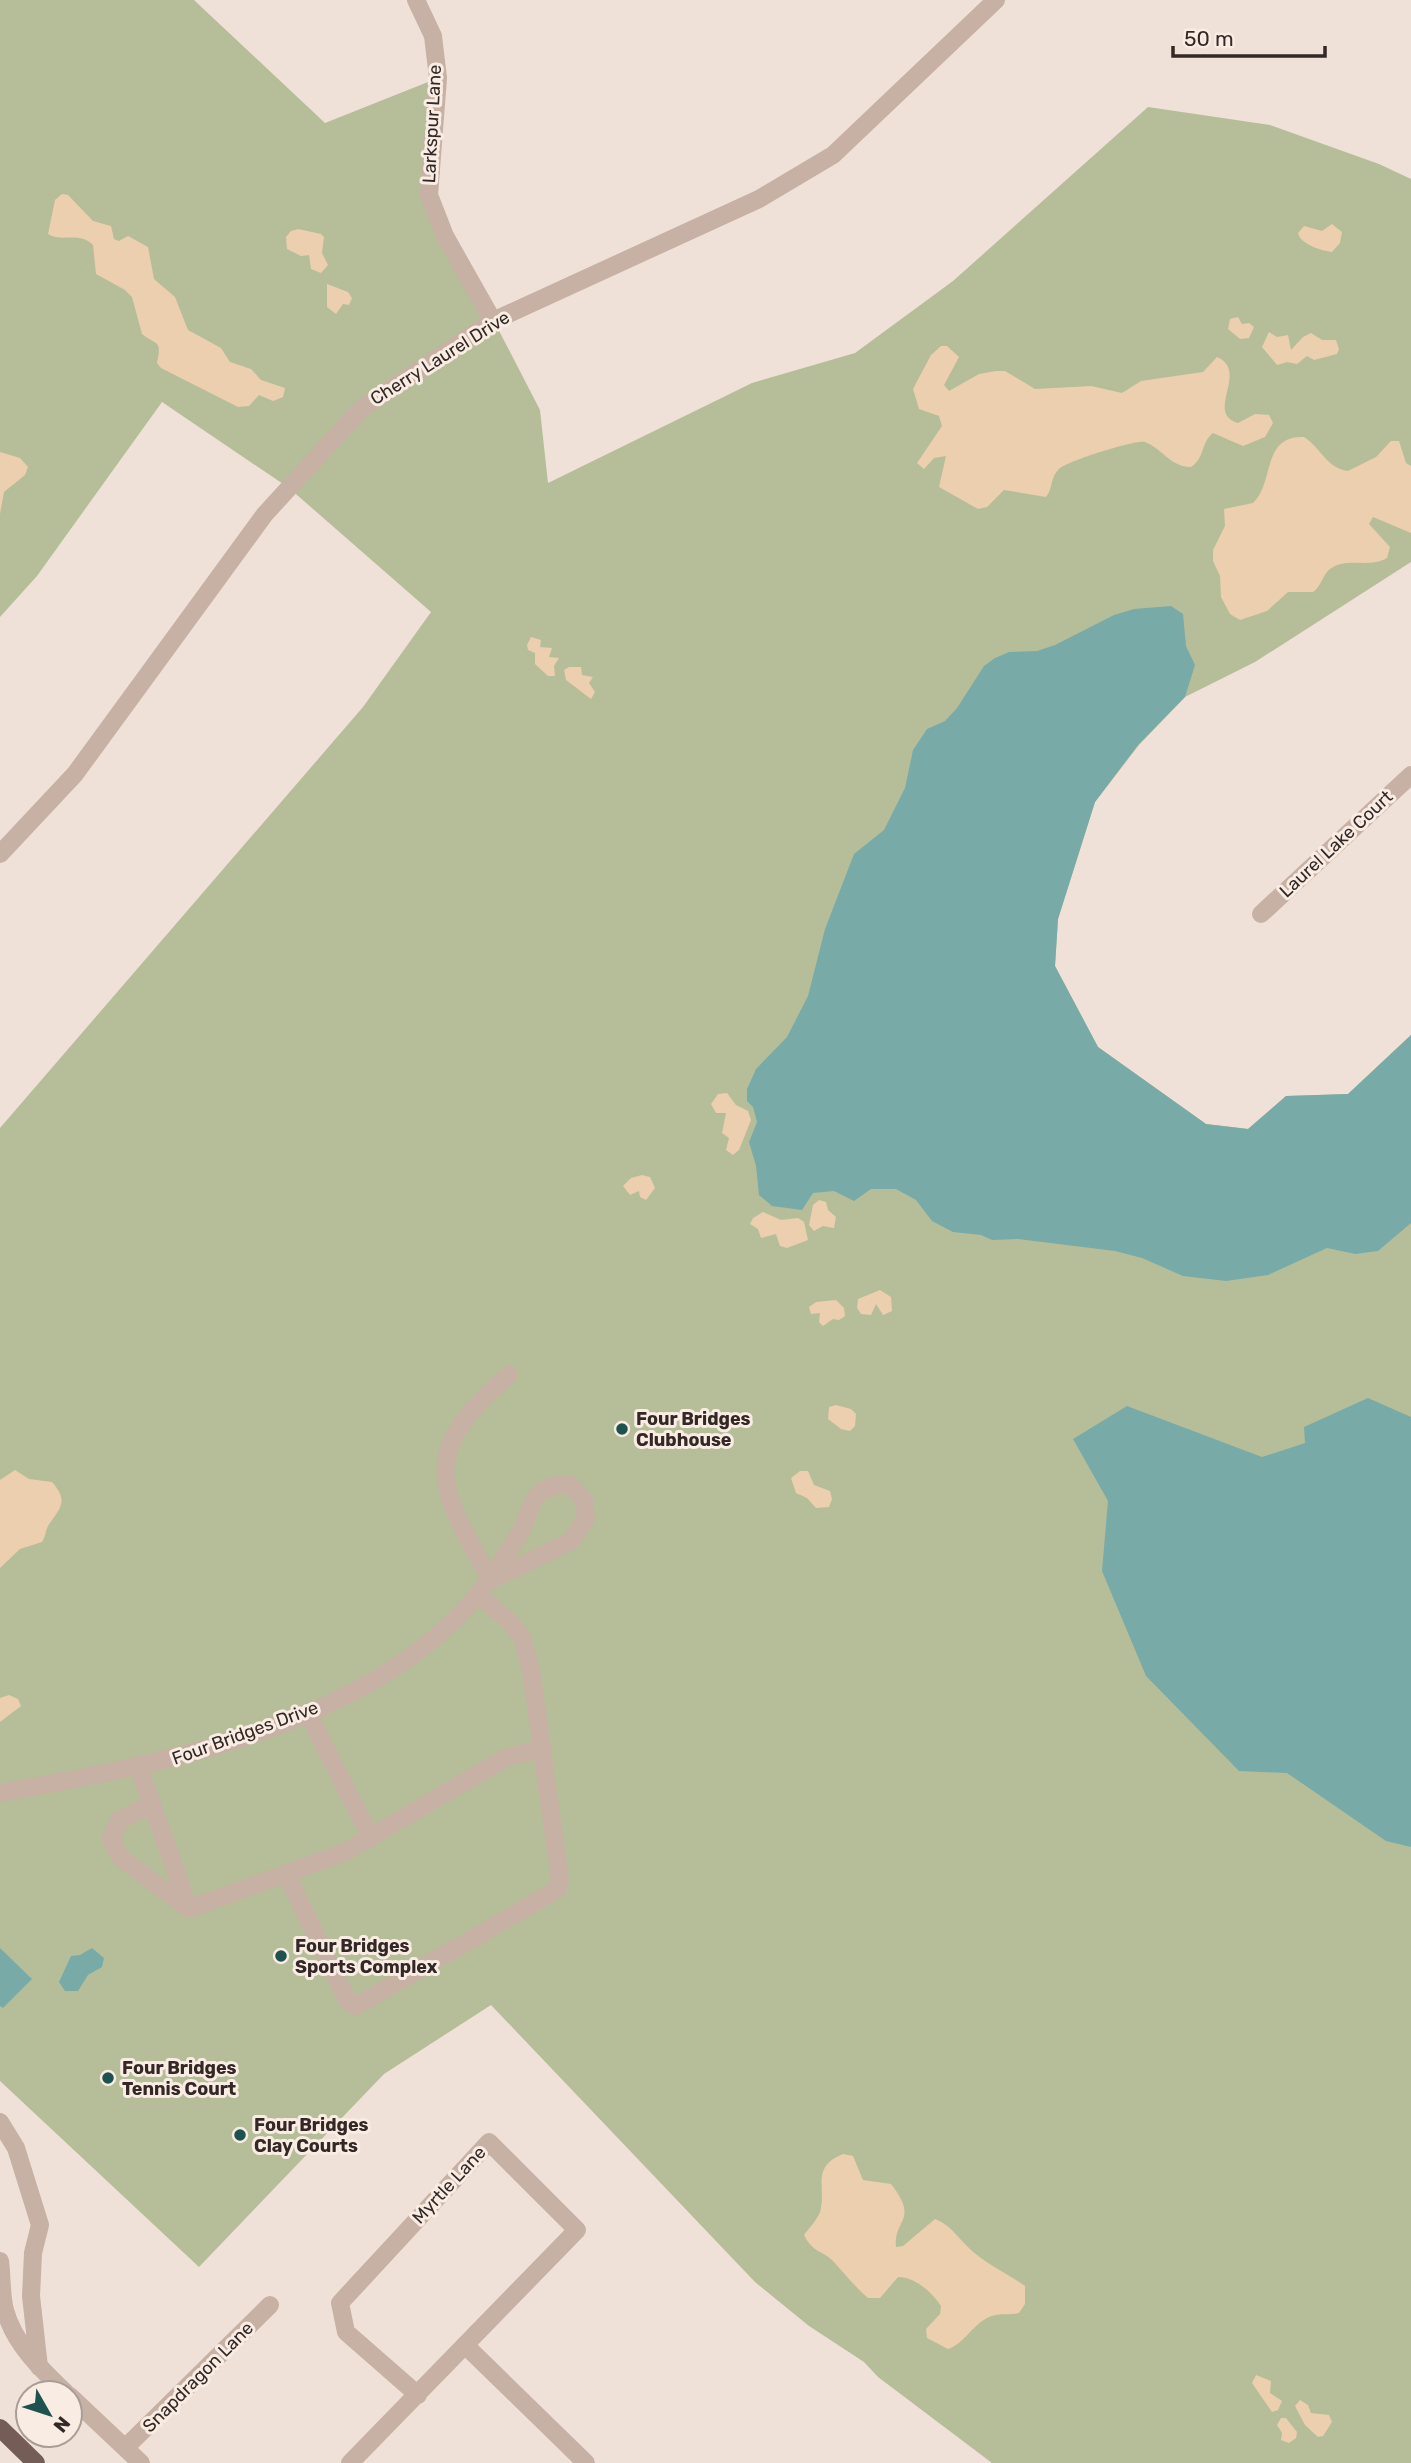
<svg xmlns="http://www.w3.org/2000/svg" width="1411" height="2463" viewBox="0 0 1411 2463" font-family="Rubik,sans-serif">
<rect width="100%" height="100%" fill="#f0e1d8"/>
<!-- green -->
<path fill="#b6be99" d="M0 0H194L325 123 438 78 429 195 540 410 548 483 752 383 855 353 953 281 1148 107 1270 125 1379 164 1411 179V562L1255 662 1185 697 1139 745 1095 802 1058 919 1055 966 1098 1047 1206 1124 1248 1129 1286 1096 1348 1094 1411 1035V2463H992L878 2377 864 2362 809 2326 755 2282 491 2005 384 2074 199 2267 0 2081V1128L363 707 431 612 289 488 162 402 37 576 0 617Z"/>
<!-- sand -->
<path fill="#ebcfae" d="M62 194 68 195 93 221 111 226 114 239 119 241 128 236 148 247 154 279 175 297 188 330 221 348 230 362 251 369 261 380 285 388 283 397 273 401 259 395 249 406 238 407 161 368 157 363C162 339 157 346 142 334L132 297 125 290 96 274 93 245C79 231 62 243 48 234L55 200Z
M1332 224 1342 232 1340 243 1332 252C1322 251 1300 244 1298 233L1304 226 1322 231Z
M298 229 321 234 324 237 322 253 328 265 321 273 311 269 309 255 301 256 287 249 286 237 291 231Z
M327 284 348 292 352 298 349 305 343 304 336 314 327 307Z
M1238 317 1242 324 1249 323 1254 327 1249 338 1240 339 1228 329 1230 319Z
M1269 332 1277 337 1288 335 1291 350 1303 337 1311 333 1322 340H1336L1339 349 1337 354 1314 360 1307 356 1297 364 1287 362 1277 365 1262 347Z
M941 346H947L959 357 944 385 949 391 979 374 996 371H1005L1035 389 1091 386 1122 393 1141 381 1203 372 1217 357C1250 371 1204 413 1238 423L1255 414 1269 415 1273 423 1265 437 1243 446 1213 433C1201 442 1205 458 1191 467 1170 467 1163 449 1145 442 1137 439 1067 461 1059 469 1050 477 1053 489 1046 497L1004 490 987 507 978 509 939 487 946 456 934 458 924 469 917 463 942 426 939 416 919 409 913 389 931 355Z
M1304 437C1322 449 1326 468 1348 471L1376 457 1391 441H1399L1406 463 1411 466V533L1373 517 1369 524 1390 547 1387 558C1371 568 1349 558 1333 567 1322 573 1323 585 1313 592H1288L1267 611 1240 620 1230 614 1221 597 1220 576 1213 561V550L1225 526 1224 509 1253 503C1275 483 1261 435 1304 437Z
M0 452 20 458 28 467 25 475 4 492 0 514Z
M531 637 541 640 540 647 552 648 549 657 559 658 554 666 555 676H548L535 664V653L528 650 527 645Z
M569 667H581L582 675 593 677 589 683 595 692 591 699 566 680 564 670Z
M727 1093 736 1105 748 1111 751 1120 739 1150 733 1155 726 1150 729 1138 722 1133 726 1113H716L711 1104 718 1094Z
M642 1175 650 1177 655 1188 646 1200 640 1197 639 1191 630 1195 623 1186 631 1178Z
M819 1200 826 1202 828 1210 836 1217 834 1228 823 1226 814 1231 809 1225 813 1205Z
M763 1212 781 1220 798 1218 804 1222 808 1240 787 1248 780 1246 776 1234 761 1238 758 1229 750 1224 753 1218Z
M880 1290 891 1297 892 1311 883 1315 876 1304 871 1315 861 1314 857 1308 858 1299Z
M836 1300 844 1308 845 1316 839 1320 833 1319 823 1326 819 1322 820 1313 811 1314 809 1307 816 1302Z
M836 1405 851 1409 856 1414 855 1426 850 1431 841 1429 828 1419 829 1407Z
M15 1470 29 1479 52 1482C70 1502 59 1509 48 1526 45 1532 46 1536 42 1542L20 1549 0 1568V1480Z
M800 1471H808L814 1485 830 1491 832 1499 829 1507 816 1508 807 1498 796 1493 791 1478Z
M9 1695 18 1699 21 1706 0 1722V1698Z
M843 2154 853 2156 863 2180 891 2184C920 2221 893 2219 896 2247L903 2246 935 2219C951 2225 956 2236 969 2248 985 2264 1007 2273 1025 2286V2304L1019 2313C1010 2315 998 2313 989 2317 973 2324 964 2344 948 2349L927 2338 926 2329 940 2314 941 2306C932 2292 915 2277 898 2277L880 2298H868C855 2287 845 2274 833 2261 822 2250 813 2253 804 2235 809 2228 817 2220 820 2212 827 2188 810 2167 843 2154Z
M1256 2375 1271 2381 1270 2393 1282 2401 1278 2410 1272 2412 1252 2383Z
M1300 2400 1308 2405 1311 2413 1329 2415 1332 2422 1323 2436 1318 2437 1305 2425 1295 2406Z
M1281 2418H1286L1297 2432 1296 2438 1289 2443 1281 2440 1282 2433 1277 2425Z"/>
<!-- water -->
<path fill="#78aba7" d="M1171 606 1183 614 1186 646 1195 665 1185 697 1138 745 1095 802 1058 919 1055 966 1098 1047 1206 1124 1248 1129 1286 1096 1348 1094 1411 1035V1223L1378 1251 1355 1254 1327 1248 1268 1275 1226 1281 1183 1276 1142 1258 1115 1251 1018 1239 992 1240 981 1235 953 1232 932 1221 916 1200 896 1189H871L854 1201 834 1191 813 1193 802 1210 772 1206 759 1195 756 1166 749 1142 757 1122 753 1107 747 1101V1089L756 1069 787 1037 808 996 825 929 854 854 884 830 905 788 913 750 927 729 945 721 957 708 984 666 995 658 1009 652 1037 651 1055 645 1114 615 1134 609Z
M1368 1398 1411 1417V1847L1386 1841 1287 1773 1239 1771 1146 1676 1102 1571 1108 1501 1073 1439 1127 1406 1262 1457 1305 1443 1304 1427Z
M0 1948 32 1979 3 2008 0 2006Z
M92 1948 104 1958 102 1967 88 1975 78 1991H65L59 1982 71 1956 80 1955Z"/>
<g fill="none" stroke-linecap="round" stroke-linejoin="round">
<!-- minor -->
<path stroke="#c7b0a4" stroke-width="18" d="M416 0 433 36 438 78 429 195 445 236 493 321
M0 854 75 774 265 514 362 408 493 321 759 199 833 155 996 0
M1261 914 1411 775
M491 1580C437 1485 417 1454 509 1375
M307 1712 371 1838
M139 1767 189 1909 345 1852 507 1757 542 1749
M0 1793C144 1766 310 1738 427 1644 467 1613 495 1575 521 1531 527 1521 529 1507 536 1497 545 1486 555 1485 569 1484L584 1499 586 1519 571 1541 491 1580
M152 1805 119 1820 111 1839 120 1857 189 1909
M287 1875 347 2000 356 2006 558 1889 560 1879 531 1670 522 1637 511 1623 479 1595
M0 2122 16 2148 40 2225 33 2253 31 2296 39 2367
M0 2261C2 2276 1 2295 5 2310 14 2344 42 2370 66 2393
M467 2347 586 2463
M70 2396 141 2463
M125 2448 270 2305
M350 2463 577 2230 489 2142 340 2303 346 2332 418 2395"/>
<!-- major -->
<path stroke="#745d57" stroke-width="18" d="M0 2428 36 2463"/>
</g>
<!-- markers -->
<g fill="#1d524f" stroke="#f8ece3" stroke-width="2.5">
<circle cx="622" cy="1429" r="7"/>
<circle cx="281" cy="1956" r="7"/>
<circle cx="108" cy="2078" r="7"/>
<circle cx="240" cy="2135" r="7"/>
</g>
<g text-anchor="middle" stroke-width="6" stroke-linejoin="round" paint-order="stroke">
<!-- street labels -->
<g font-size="18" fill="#332826" stroke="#f8ece3">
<text transform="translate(432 124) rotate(-87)" y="6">Larkspur Lane</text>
<text transform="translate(440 358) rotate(-32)" y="6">Cherry Laurel Drive</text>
<text transform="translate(1336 844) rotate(-43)" y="6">Laurel Lake Court</text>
<text transform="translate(245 1733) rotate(-20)" y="6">Four Bridges Drive</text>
<text transform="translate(449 2185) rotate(-47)" y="6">Myrtle Lane</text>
<text transform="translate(198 2377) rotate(-45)" y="6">Snapdragon Lane</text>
</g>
<!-- poi labels -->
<g font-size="18" font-weight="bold" fill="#332826" stroke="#f8ece3" text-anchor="start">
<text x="636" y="1425">Four Bridges<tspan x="636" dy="21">Clubhouse</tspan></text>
<text x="295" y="1952">Four Bridges<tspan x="295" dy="21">Sports Complex</tspan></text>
<text x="122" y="2074">Four Bridges<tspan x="122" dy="21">Tennis Court</tspan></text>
<text x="254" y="2131">Four Bridges<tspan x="254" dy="21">Clay Courts</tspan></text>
</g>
</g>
<!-- north arrow -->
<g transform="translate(49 2414) rotate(129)"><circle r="33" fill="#f8ece3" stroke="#a99e97" stroke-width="2"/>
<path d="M0-5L12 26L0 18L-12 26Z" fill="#1d524f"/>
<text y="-10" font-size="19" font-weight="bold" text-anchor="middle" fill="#332826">N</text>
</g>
<!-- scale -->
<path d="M1173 46v10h152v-10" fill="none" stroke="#332826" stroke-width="3.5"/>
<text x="1184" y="46" font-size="21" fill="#332826" stroke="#f8ece3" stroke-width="5" paint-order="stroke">50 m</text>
</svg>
